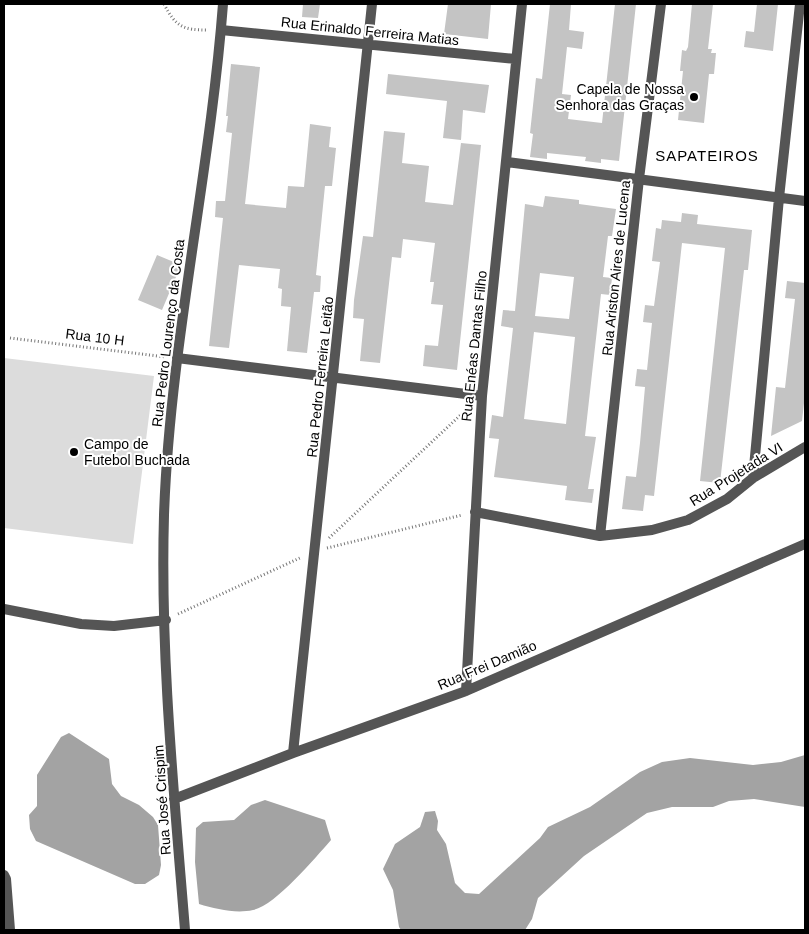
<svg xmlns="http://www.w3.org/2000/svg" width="809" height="934" viewBox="0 0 809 934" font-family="Arial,sans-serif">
<rect width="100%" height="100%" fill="#fff"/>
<!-- green -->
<path fill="#dcdcdc" d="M4 358 154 376 133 544 4 528Z"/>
<!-- water -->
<path fill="#a3a3a3" d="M69 733 109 759 112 784 121 796 139 805 153 817 158 825 161 865 159 875 145 884H135L36 841 30 829 29 815 37 806V775L61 737Z
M805 755V807L754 799 729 801 713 807H672L647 813 584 856 538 898 532 919 525 930H401L399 927 393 890 383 869 395 844 420 827 425 812 435 811 438 821 437 830 446 844 455 883 465 893 479 894 540 838 548 827 590 807 640 772 662 762 690 758 753 765 781 762Z
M265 800 325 820 331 840C315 858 275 906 253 910 236 914 216 909 199 904L195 862 196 828 203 822 234 820 251 805Z"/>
<!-- building -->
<path fill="#c4c4c4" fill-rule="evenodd" d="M303 4H320L318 18 302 17Z
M448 4H491L488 39 444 34Z
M550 4H571L569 30 584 32 582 49 567 47 562 94 571 95 568 119 602 123 615 4H636L619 161 601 159V163L585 161 586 157 547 153V159L530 157 533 134 530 133 536 78 542 79Z
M692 4H713L708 49H712L711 53H716L714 74H709L704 123 678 120 683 71H680L682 50 686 51 688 47Z
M757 4H778L773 51 744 47 746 31 754 32Z
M231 64 260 67 245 204 286 208 288 186 304 187 310 124 331 127 329 147 336 148 332 186H325L316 275 321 276 320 292H314L307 353 287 351 291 307 281 306 282 289 278 288 280 269 239 265 229 348 209 346 223 218 215 217 216 201H225L232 133 226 132 228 116H226Z
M388 74 489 85 485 113 463 110 461 140 443 138 447 101 386 94Z
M384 131 405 133 402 163 429 166 425 202 453 205 461 143 481 145 457 370 423 366 425 345 438 346 443 305 431 304 434 282H430L435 243 403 239 401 258 392 257 380 363 360 361 364 319 353 318 354 300 363 236 373 237Z
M545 196 579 200V204L616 209 612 236H608L603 277 612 278 610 295 601 294 585 436 596 437 588 489H594L592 503 565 500 567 486 494 477 499 439 489 438 492 415 503 417 513 328 501 326 503 310 515 311 525 204 543 207ZM540 273 574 277 569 319 535 316ZM534 332 575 337 566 424 524 419Z
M682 213 698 215 697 224 752 230 748 270H744L720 483 700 481 725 248 682 243 654 496 645 495 643 511 622 509 626 476 636 477 640 443 645 387 635 386 637 369 647 370 652 323 643 322 645 305 654 306 660 262 652 261 656 228 661 229 662 220 681 222Z
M157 255 181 265 162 310 138 300Z
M787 281 805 283V394L802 421 771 436 776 387 785 388 795 299 785 298Z"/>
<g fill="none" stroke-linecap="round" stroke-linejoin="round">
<!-- path -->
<path stroke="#777" stroke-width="3" stroke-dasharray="1 2.5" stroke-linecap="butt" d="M164 4C176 27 183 30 208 30
M10 338 166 357
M329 538 467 409
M327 548 462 515
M178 614 302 557"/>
<!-- street -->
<path stroke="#555" stroke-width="10" d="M221 30 516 59
M507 162 805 201
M177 358 482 396
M753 478 779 198 800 4
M475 512 600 536 652 530 688 520 727 499 753 478 805 447
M600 536 639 179 661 4
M4 609 81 624 114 626 166 620
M466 691 482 396 522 4
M293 753 372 4
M174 799 293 753 466 691 805 544
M4 875 6 879 10 930
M185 930C174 793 160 652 164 515 170 343 210 175 223 4"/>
</g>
<!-- markers -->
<g fill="#000" stroke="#fff" stroke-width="2">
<circle cx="694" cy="97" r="5"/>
<circle cx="74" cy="452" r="5"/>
</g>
<g text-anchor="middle" stroke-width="4" stroke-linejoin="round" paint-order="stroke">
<!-- street labels -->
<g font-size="14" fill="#000" stroke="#fff">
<text transform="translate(370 31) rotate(6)" y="5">Rua Erinaldo Ferreira Matias</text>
<text transform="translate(616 268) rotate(-84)" y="5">Rua Ariston Aires de Lucena</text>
<text transform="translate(168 333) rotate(-83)" y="5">Rua Pedro Lourenço da Costa</text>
<text transform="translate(95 337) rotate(7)" y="5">Rua 10 H</text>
<text transform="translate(474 346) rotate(-84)" y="5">Rua Enéas Dantas Filho</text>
<text transform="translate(320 377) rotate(-84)" y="5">Rua Pedro Ferreira Leitão</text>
<text transform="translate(736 474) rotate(-32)" y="5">Rua Projetada VI</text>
<text transform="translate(487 665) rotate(-23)" y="5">Rua Frei Damião</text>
<text transform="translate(162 800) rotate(-94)" y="5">Rua José Crispim</text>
</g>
<!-- poi labels -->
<g font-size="14" fill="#000" stroke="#fff" text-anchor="end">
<text x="684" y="94">Capela de Nossa<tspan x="684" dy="16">Senhora das Graças</tspan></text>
<text x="84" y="449" text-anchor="start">Campo de<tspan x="84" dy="16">Futebol Buchada</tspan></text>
</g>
<!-- neighbourhood labels -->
<g font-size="15" letter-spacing="1" fill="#000" stroke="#fff">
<text x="707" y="161">SAPATEIROS</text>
</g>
</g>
<!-- border -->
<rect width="809" height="934" fill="none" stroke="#000000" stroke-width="10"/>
</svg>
